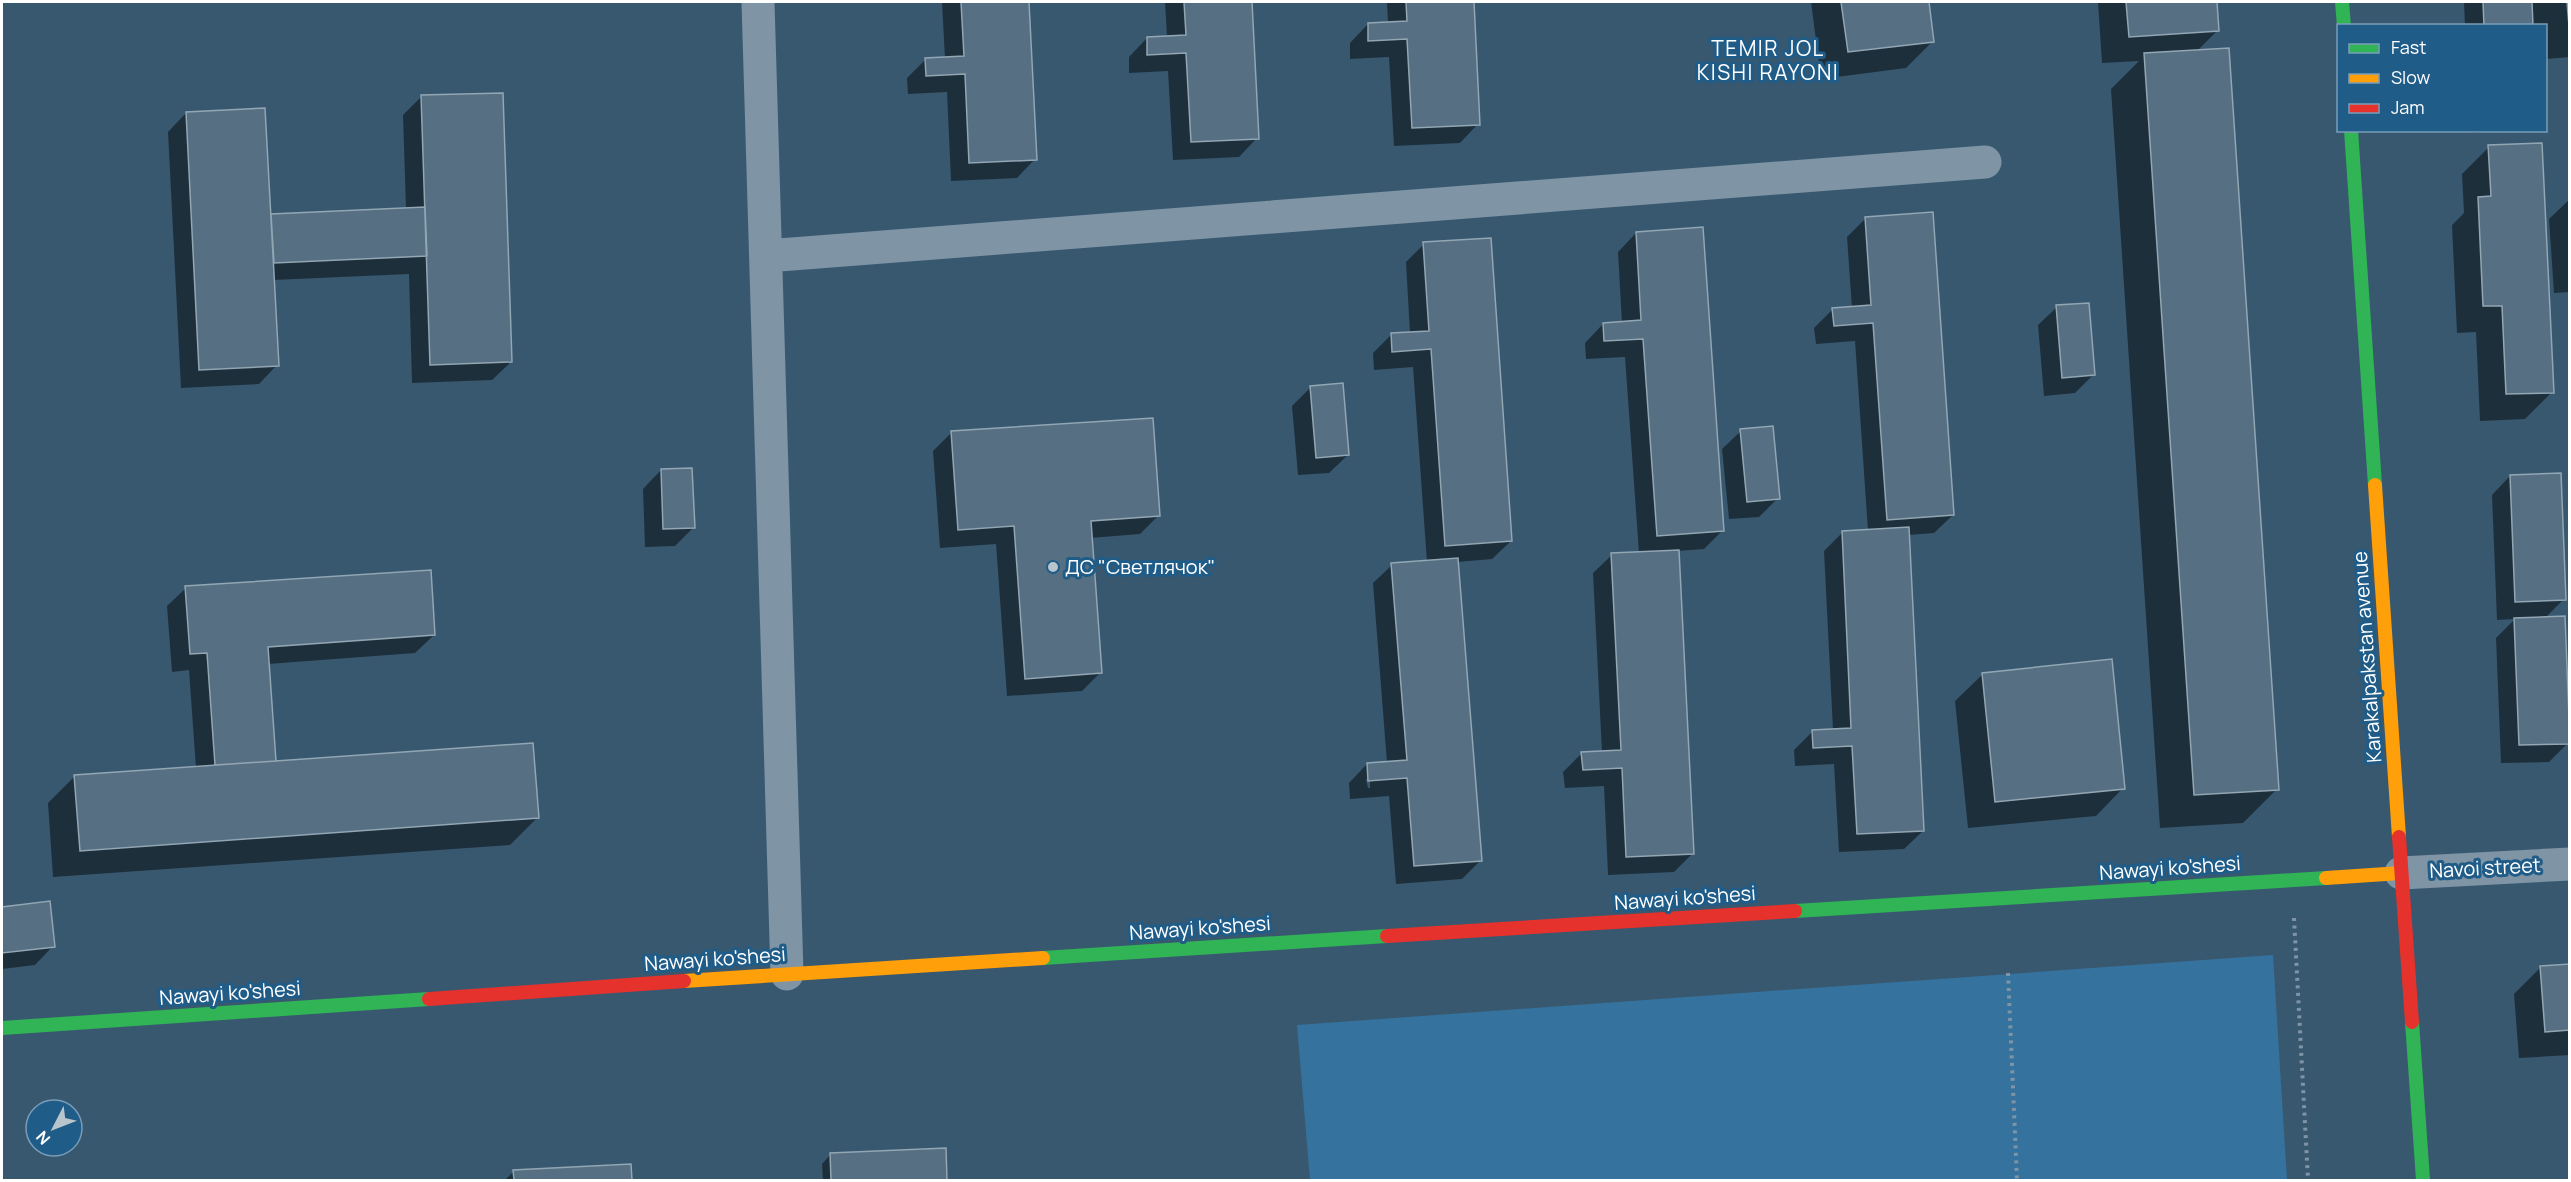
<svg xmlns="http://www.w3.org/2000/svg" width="2571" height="1182" viewBox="0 0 2571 1182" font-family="Manrope,sans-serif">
<rect width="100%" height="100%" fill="#385870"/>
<!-- green -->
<path fill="#35729e" d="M2273 955 2287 1180H1310L1297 1025Z"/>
<!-- shadow -->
<path fill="#0007" fill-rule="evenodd" d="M942 2H1028L1035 159 1017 178 951 181 947 92 908 94 907 78 926 59H945Z
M1165 2H1251L1257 138 1239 157 1173 160 1168 71 1129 73V57L1147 38 1167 37Z
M1387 2H1472L1478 124 1460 143 1394 146 1389 57 1350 59V43L1368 24 1388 23Z
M1811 2H1928L1933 41 1906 68 1821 79Z
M2098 2H2216L2218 30 2196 52 2277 789 2243 823 2160 828 2111 89 2139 61 2102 63Z
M2464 2H2570V57L2546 59V26H2465Z
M421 97 511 362 492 380 412 383 409 274 273 280 277 365 259 384 181 388 168 132 186 113 270 216 406 209 403 115Z
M2471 130H2518L2471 133Z
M2489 147 2552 392 2525 419 2480 421 2476 332 2457 333 2452 225 2464 213 2462 174Z
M2570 199V292L2554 293 2549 219Z
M1866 218 1953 515 1934 533 1908 535 1923 831 1904 849 1839 852 1834 764 1795 766 1794 750 1813 731 1833 730 1824 551 1843 532 1868 531 1855 341 1816 344 1814 328 1833 309 1852 308 1847 237Z
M1636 233 1723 530 1704 549 1677 551 1692 854 1674 872 1608 875 1604 786 1565 788 1563 772 1582 753 1602 752 1593 573 1612 555 1639 553 1625 357 1586 359 1585 343 1603 324 1622 323 1618 252Z
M1424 244 1511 541 1492 559 1457 562 1481 860 1462 879 1396 884 1389 796 1350 799 1349 783 1367 764 1387 763 1373 583 1392 565 1427 562 1413 367 1374 370 1373 353 1391 335 1410 334 1406 262ZM1366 779H1370V788H1368Z
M2057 307 2093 375 2075 393 2044 396 2038 325Z
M1311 387 1348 455 1329 473 1298 475 1292 406Z
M1741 431 1778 498 1759 517 1729 519 1722 449Z
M951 433 1158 516 1140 534 1090 538 1100 673 1082 691 1007 696 996 544 940 548 933 451Z
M2570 467V494L2568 469Z
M661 470 693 528 675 546 645 547 643 489Z
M2510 476 2564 599 2545 618 2568 743 2549 762 2501 763 2496 638 2515 619 2497 620 2492 495Z
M186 588 434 635 415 653 268 664 275 762 537 818 510 845 53 877 48 803 75 776 196 768 189 670 172 672 167 606Z
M1983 674 2123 788 2096 816 1968 828 1955 701Z
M49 903 53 946 35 965 2 969V908Z
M2570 966V1055L2519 1058 2514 994 2541 967Z
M944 1149 946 1180H823L822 1164 831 1154Z
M630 1165V1180H505L514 1171Z"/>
<!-- building -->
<path fill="#566f82" stroke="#92a6b4" stroke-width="1.5" d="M961 2H1029L1037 160 969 163 965 74 926 76 925 58 964 56Z
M1184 2H1252L1259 139 1191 142 1186 53 1147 55V37L1186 35Z
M1406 2H1474L1480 125 1412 128 1407 39 1368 41V23L1407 21Z
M1841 2H1929L1934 42 1848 52Z
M2126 2H2217L2219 31 2129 37Z
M2483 2H2532L2533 26H2484Z
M2567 2H2570V26H2569Z
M2229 48 2279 790 2194 795 2144 53Z
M503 93 512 362 430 365 421 95Z
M265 108 279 366 199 370 186 112Z
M2542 143 2554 393 2506 394 2502 306H2483L2478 197 2491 196 2488 145Z
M425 207 427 256 274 263 271 214Z
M1933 212 1954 515 1887 520 1873 323 1834 326 1832 308 1871 305 1865 217Z
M1703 227 1724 531 1657 536 1643 339 1604 341 1603 323 1641 320 1636 232Z
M1491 238 1512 541 1445 546 1431 349 1392 352 1391 333 1429 331 1423 242Z
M2089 303 2095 375 2062 378 2056 305Z
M1343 383 1349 455 1316 458 1310 386Z
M1153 418 1160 516 1091 521 1102 673 1025 679 1014 526 958 530 951 431Z
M1773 426 1780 499 1747 502 1740 429Z
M692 468 695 528 663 529 661 469Z
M2561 473 2566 600 2515 602 2510 475Z
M1909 527 1924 831 1857 834 1852 746 1813 748 1812 730 1851 728 1842 531Z
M1679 550 1694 854 1626 857 1622 768 1583 770 1581 752 1621 750 1611 553Z
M1458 558 1482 861 1414 866 1407 778 1368 781 1367 763 1407 760 1391 563Z
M431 570 435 635 268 647 276 761 215 765 207 653 190 654 185 586Z
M2565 616 2570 744 2519 745 2514 618Z
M2112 659 2125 789 1995 802 1982 673Z
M533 743 539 818 80 851 74 775Z
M50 901 55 947 2 953V907Z
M2570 964V1030L2545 1032 2540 966Z
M946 1148 947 1180H831L830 1153Z
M631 1164 632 1180H514L513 1170Z"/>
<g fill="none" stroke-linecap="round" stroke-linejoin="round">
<!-- path -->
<path stroke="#7f94a5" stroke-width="4" stroke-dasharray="3 4.5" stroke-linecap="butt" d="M2294 918 2308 1180
M2008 973 2017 1180"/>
<!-- street -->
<path stroke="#7f94a5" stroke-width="33" d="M758 2 787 974
M766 256 1985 162
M2401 873 2570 864"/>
<!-- fast -->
<path stroke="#30b455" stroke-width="14" d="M2342 2 2344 26
M2351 130 2375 485
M1795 911 2326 878
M1043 958 1387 936
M2412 1022 2423 1180
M2 1028 429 999"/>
<!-- slow -->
<path stroke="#ff9f0a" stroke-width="14" d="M2375 485 2399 837
M2326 878 2401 873
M684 981 1043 958"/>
<!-- jam -->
<path stroke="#e5322d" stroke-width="14" d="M2399 837 2412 1022
M1387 936 1795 911
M429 999 684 981"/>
</g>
<!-- markers -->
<circle fill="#b9c5cd" stroke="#205c88" stroke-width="2" cx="1053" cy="567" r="6"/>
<g text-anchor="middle" stroke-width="6" stroke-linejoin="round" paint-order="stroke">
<!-- poi labels -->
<g font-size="20" fill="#fff" stroke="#205c88" text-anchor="start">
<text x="1065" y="574">ДС "Светлячок"</text>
</g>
<!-- street labels -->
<g font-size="20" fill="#fff" stroke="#205c88">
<text transform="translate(2367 657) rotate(-94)" y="7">Karakalpakstan avenue</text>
<text transform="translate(2170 868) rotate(-4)" y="7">Nawayi ko'shesi</text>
<text transform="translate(2485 868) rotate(-3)" y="7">Navoi street</text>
<text transform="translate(1685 898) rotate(-4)" y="7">Nawayi ko'shesi</text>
<text transform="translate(1200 928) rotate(-4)" y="7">Nawayi ko'shesi</text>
<text transform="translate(715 959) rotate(-4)" y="7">Nawayi ko'shesi</text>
<text transform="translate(230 993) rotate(-4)" y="7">Nawayi ko'shesi</text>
</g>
<!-- neighbourhood labels -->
<g font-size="21" letter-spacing="1.5" fill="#fff" stroke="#205c88">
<text x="1768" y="56">TEMIR JOL<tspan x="1768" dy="24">KISHI RAYONI</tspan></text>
</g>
</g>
<!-- border -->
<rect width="2571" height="1182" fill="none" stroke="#ffffff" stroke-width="6"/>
<!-- legend -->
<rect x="2337" y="24" width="210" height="108" fill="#205c88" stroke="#799db8" stroke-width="1.5"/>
<rect x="2349" y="44" width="30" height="9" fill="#30b455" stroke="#799db8" stroke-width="1.5"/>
<text x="2391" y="54" font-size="18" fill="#ffffff">Fast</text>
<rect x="2349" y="74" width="30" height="9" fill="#ff9f0a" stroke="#799db8" stroke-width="1.5"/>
<text x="2391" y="84" font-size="18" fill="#ffffff">Slow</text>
<rect x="2349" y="104" width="30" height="9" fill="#e5322d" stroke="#799db8" stroke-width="1.5"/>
<text x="2391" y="114" font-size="18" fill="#ffffff">Jam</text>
<!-- north arrow -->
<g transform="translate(54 1128) rotate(228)"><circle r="28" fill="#205c88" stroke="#799db8" stroke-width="1.5"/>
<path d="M0-4.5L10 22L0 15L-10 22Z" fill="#b9c5cd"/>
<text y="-9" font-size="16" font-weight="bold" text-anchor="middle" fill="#ffffff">N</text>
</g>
</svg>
